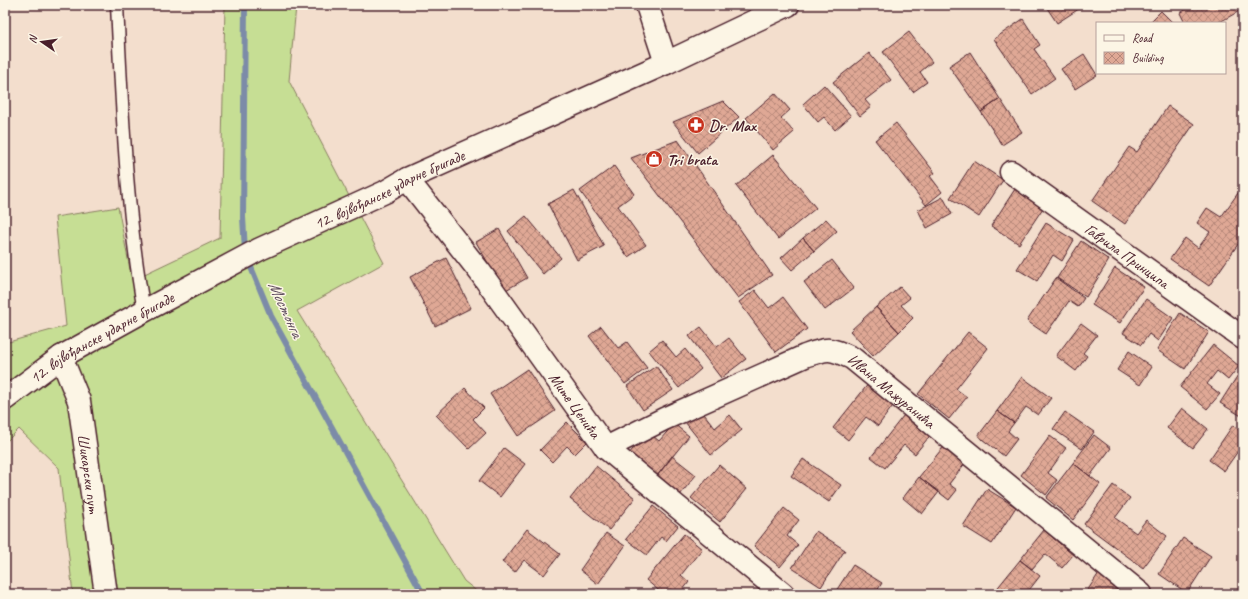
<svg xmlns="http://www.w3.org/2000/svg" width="1248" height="599" viewBox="0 0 1248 599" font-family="Caveat,sans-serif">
<defs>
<pattern id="building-cross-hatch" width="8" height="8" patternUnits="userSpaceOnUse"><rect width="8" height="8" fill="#dfa895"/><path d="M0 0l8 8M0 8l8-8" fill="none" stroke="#b7887a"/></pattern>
</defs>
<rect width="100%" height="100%" fill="#f3decd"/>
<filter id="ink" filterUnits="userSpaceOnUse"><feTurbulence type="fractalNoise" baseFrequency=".025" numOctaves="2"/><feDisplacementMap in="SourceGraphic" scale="8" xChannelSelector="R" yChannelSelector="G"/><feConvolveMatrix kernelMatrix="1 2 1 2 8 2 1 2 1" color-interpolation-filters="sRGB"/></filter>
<g filter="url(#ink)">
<!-- grass -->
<path fill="#c6de94" stroke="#887e60" d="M225 5H298L296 6 289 81 384 263 297 311 464 581 480 594H73L59 468 19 429 5 443V343L66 326 55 217 118 207 132 280 220 238Z"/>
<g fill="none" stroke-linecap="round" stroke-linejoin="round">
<!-- stream -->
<path stroke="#7b8ba8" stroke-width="6" d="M245 251 243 217 245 5
M248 260 271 316 423 594"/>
</g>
<!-- building -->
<path fill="url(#building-cross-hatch)" stroke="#4a1f2b" d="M1045 5H1085L1057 23Z
M1194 5H1243V9L1218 23H1185L1180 13Z
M1161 11 1173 23H1149Z
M1023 19 1040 45 1034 49 1055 78 1032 94 994 39Z
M909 32 932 62 920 72 927 82 913 92 883 52Z
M970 52 1000 99 981 112 949 66Z
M869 53 891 80 865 100 871 107 860 116 833 82Z
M1084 54 1097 75 1075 89 1061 69Z
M824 85 851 116 835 130 824 117 818 122 803 104Z
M775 93 790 110 781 118 794 132 773 150 746 118Z
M1000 99 1022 132 1002 145 981 112Z
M723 101 739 117 698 153 673 122Z
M1168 106 1194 124 1125 224 1092 201 1129 147 1137 152Z
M896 123 935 173 930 176 942 192 926 205 875 140Z
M678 140 772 275 738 298 631 158Z
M773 155 816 208 778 239 736 186Z
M974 161 1003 180 979 217 950 198Z
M614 166 634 194 618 206 646 245 628 257 580 191Z
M1243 186V237L1209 286 1170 259 1185 238 1198 248 1210 232 1197 223 1207 208 1221 217Z
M1015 189 1043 208 1019 244 991 226Z
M574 190 604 246 577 260 548 204Z
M943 197 952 214 927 228 918 210Z
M526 216 561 258 543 274 508 231Z
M826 219 837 231 814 251 803 238Z
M1046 223 1074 240 1062 261 1053 255 1037 281 1017 269Z
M499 229 527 278 504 291 476 242Z
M803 238 814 251 792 270 781 258Z
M1081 241 1109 260 1086 297 1057 278Z
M446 258 471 308 435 326 410 277Z
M832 260 854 288 825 310 804 282Z
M1115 268 1144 287 1120 323 1092 305Z
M1056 278 1084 298 1078 307 1069 301 1046 334 1027 321Z
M900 287 910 298 901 305 913 318 899 332 876 307Z
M755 290 769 308 783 297 807 329 776 352 739 302Z
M1146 299 1173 318 1158 341 1149 334 1141 345 1123 333Z
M876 307 899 332 873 356 850 331Z
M1180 313 1209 332 1185 369 1157 350Z
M1081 323 1097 335 1083 353 1087 356 1076 371 1056 356Z
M601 326 618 348 627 342 647 368 625 384 589 336Z
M701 327 717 347 729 338 746 359 721 378 689 336Z
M968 332 988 348 956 389 967 397 949 419 918 394Z
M662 340 676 357 685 349 701 369 679 388 649 351Z
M1213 345 1239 366 1228 380 1217 371 1207 384 1220 394 1207 409 1180 387Z
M1129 351 1152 367 1140 385 1117 370Z
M656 366 673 390 643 410 627 386Z
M1243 367V417L1220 403Z
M527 369 555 411 518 436 490 394Z
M1022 377 1051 398 1038 415 1026 407 1014 423 997 411Z
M869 383 895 403 878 426 866 417 848 440 833 428Z
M465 388 484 408 473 419 486 433 469 449 436 415Z
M1182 408 1208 429 1193 448 1167 428Z
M701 410 715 428 730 415 742 430 711 455 685 422Z
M907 411 933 432 915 454 904 445 885 468 871 457Z
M997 411 1014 423 1008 431 1017 439 1004 456 978 436Z
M1065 412 1094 432 1082 449 1053 429Z
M567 422 587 442 575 454 567 446 552 462 540 450Z
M674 424 689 436 657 476 629 454 647 431 659 441Z
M1233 425 1243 433V444L1224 471 1209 460Z
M1094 435 1111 448 1090 476 1073 463Z
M1050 436 1066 448 1048 473 1057 480 1046 495 1021 475Z
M945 445 966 462 949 484 957 490 949 500 919 477Z
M504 448 525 464 500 497 479 481Z
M672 456 696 475 680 495 657 476Z
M803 459 841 485 829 502 791 476Z
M1073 463 1100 484 1073 520 1046 498Z
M719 465 747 489 720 522 691 498Z
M596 466 635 498 609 530 570 499Z
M919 477 939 492 922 514 903 498Z
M1113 485 1130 498 1115 518 1136 533 1146 520 1167 536 1143 568 1084 524Z
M987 489 1016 507 992 544 963 526Z
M653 506 678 526 666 541 661 537 647 555 626 539Z
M784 508 799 520 787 536 798 545 780 567 754 546Z
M527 529 560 554 544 575 524 560 515 572 502 562Z
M1044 530 1073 555 1062 568 1045 554 1032 569 1020 560Z
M816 531 845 550 821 587 792 568Z
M606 533 625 546 598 584 580 570Z
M684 534 702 549 681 575 689 582 680 594H677L670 589 666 594H663L646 580Z
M1183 538 1211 556 1187 593 1159 574Z
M1020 560 1040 576 1026 594H999L995 591Z
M853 565 882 583 875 594H834Z
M1099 573 1126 594H1085Z"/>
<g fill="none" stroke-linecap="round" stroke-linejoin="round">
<!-- lane casing -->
<g stroke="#4a1f2b" stroke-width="15">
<path id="lane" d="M117 5C122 108 126 210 144 311"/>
</g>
<!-- street casing -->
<g stroke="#4a1f2b" stroke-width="25">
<g id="street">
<path d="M647 5 666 63"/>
<path id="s1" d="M1011 172 1243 338"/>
<path id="s2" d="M407 179 480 272 606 448 783 594"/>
<path id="s3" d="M61 357 79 401 106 594"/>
<path id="s4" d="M606 448 664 419 805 356C828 348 829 347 852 358L1141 594"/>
</g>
</g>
<!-- primary casing -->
<g stroke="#4a1f2b" stroke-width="25">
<g id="primary">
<path id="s5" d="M5 399 61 357 144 311 260 249 385 192 407 179 666 63 788 5"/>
</g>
</g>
<!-- lane -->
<use href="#lane" stroke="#fcf5e5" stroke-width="12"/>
<!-- street -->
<use href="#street" stroke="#fcf5e5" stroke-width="22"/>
<!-- primary -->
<use href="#primary" stroke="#fcf5e5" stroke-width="22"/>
</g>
</g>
<!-- icons -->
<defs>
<g id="pharmacy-disc" transform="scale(0.9)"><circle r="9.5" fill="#c8321e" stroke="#fcf5e5"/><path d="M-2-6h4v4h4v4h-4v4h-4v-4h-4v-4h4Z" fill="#fff"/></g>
<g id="shop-disc" transform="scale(0.9)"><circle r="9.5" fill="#c8321e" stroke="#fcf5e5"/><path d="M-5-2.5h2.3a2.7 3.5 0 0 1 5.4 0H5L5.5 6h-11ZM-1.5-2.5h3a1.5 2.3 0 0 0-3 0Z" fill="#fff"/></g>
</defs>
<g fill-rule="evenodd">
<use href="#pharmacy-disc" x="696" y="125"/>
<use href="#shop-disc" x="654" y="159"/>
</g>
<g text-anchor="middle" stroke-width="3" stroke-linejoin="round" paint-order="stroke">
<!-- poi labels -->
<g font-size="16" font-weight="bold" fill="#4a1f2b" stroke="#fcf5e5" text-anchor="start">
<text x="709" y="131">Dr. Max</text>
<text x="667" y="165">Tri brata</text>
</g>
<!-- street labels -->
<g font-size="16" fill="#4a1f2b" stroke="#fcf5e5">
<text dy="6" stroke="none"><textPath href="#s5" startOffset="439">12. војвођанске ударне бригаде</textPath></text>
<text dy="6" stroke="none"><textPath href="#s1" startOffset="143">Гаврила Принципа</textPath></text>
<text dy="6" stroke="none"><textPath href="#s5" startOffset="115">12. војвођанске ударне бригаде</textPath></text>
<text dy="6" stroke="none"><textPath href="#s4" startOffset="320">Ивана Мажуранића</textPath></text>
<text dy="6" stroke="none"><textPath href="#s2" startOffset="282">Мите Ценића</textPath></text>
<text dy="6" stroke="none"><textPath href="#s3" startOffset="121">Шикарски пут</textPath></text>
</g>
<!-- water labels -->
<g font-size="17" font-style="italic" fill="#5e4c5f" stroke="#fcf5e5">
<text transform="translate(286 309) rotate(65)" y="6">Мостонга</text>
</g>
</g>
<!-- margin -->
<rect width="1248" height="599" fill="none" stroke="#fcf5e5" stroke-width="20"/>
<rect x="10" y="10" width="1228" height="579" fill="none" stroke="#4a1f2b" stroke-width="1.5" filter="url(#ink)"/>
<!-- legend -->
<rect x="1096" y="22" width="130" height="52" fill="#fcf5e5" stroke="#b59f9b"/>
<rect x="1104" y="35" width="20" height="6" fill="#fcf5e5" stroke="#b59f9b"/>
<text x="1132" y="42" font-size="12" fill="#4a1f2b">Road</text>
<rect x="1104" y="52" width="20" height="12" fill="url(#building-cross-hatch)" stroke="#b59f9b"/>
<text x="1132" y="62" font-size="12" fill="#4a1f2b">Building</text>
<!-- north arrow -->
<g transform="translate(42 42) rotate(283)" stroke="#fcf5e5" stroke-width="3" paint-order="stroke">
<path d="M0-3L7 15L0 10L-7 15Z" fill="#4a1f2b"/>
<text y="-6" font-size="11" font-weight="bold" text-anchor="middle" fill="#4a1f2b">N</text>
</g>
</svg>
